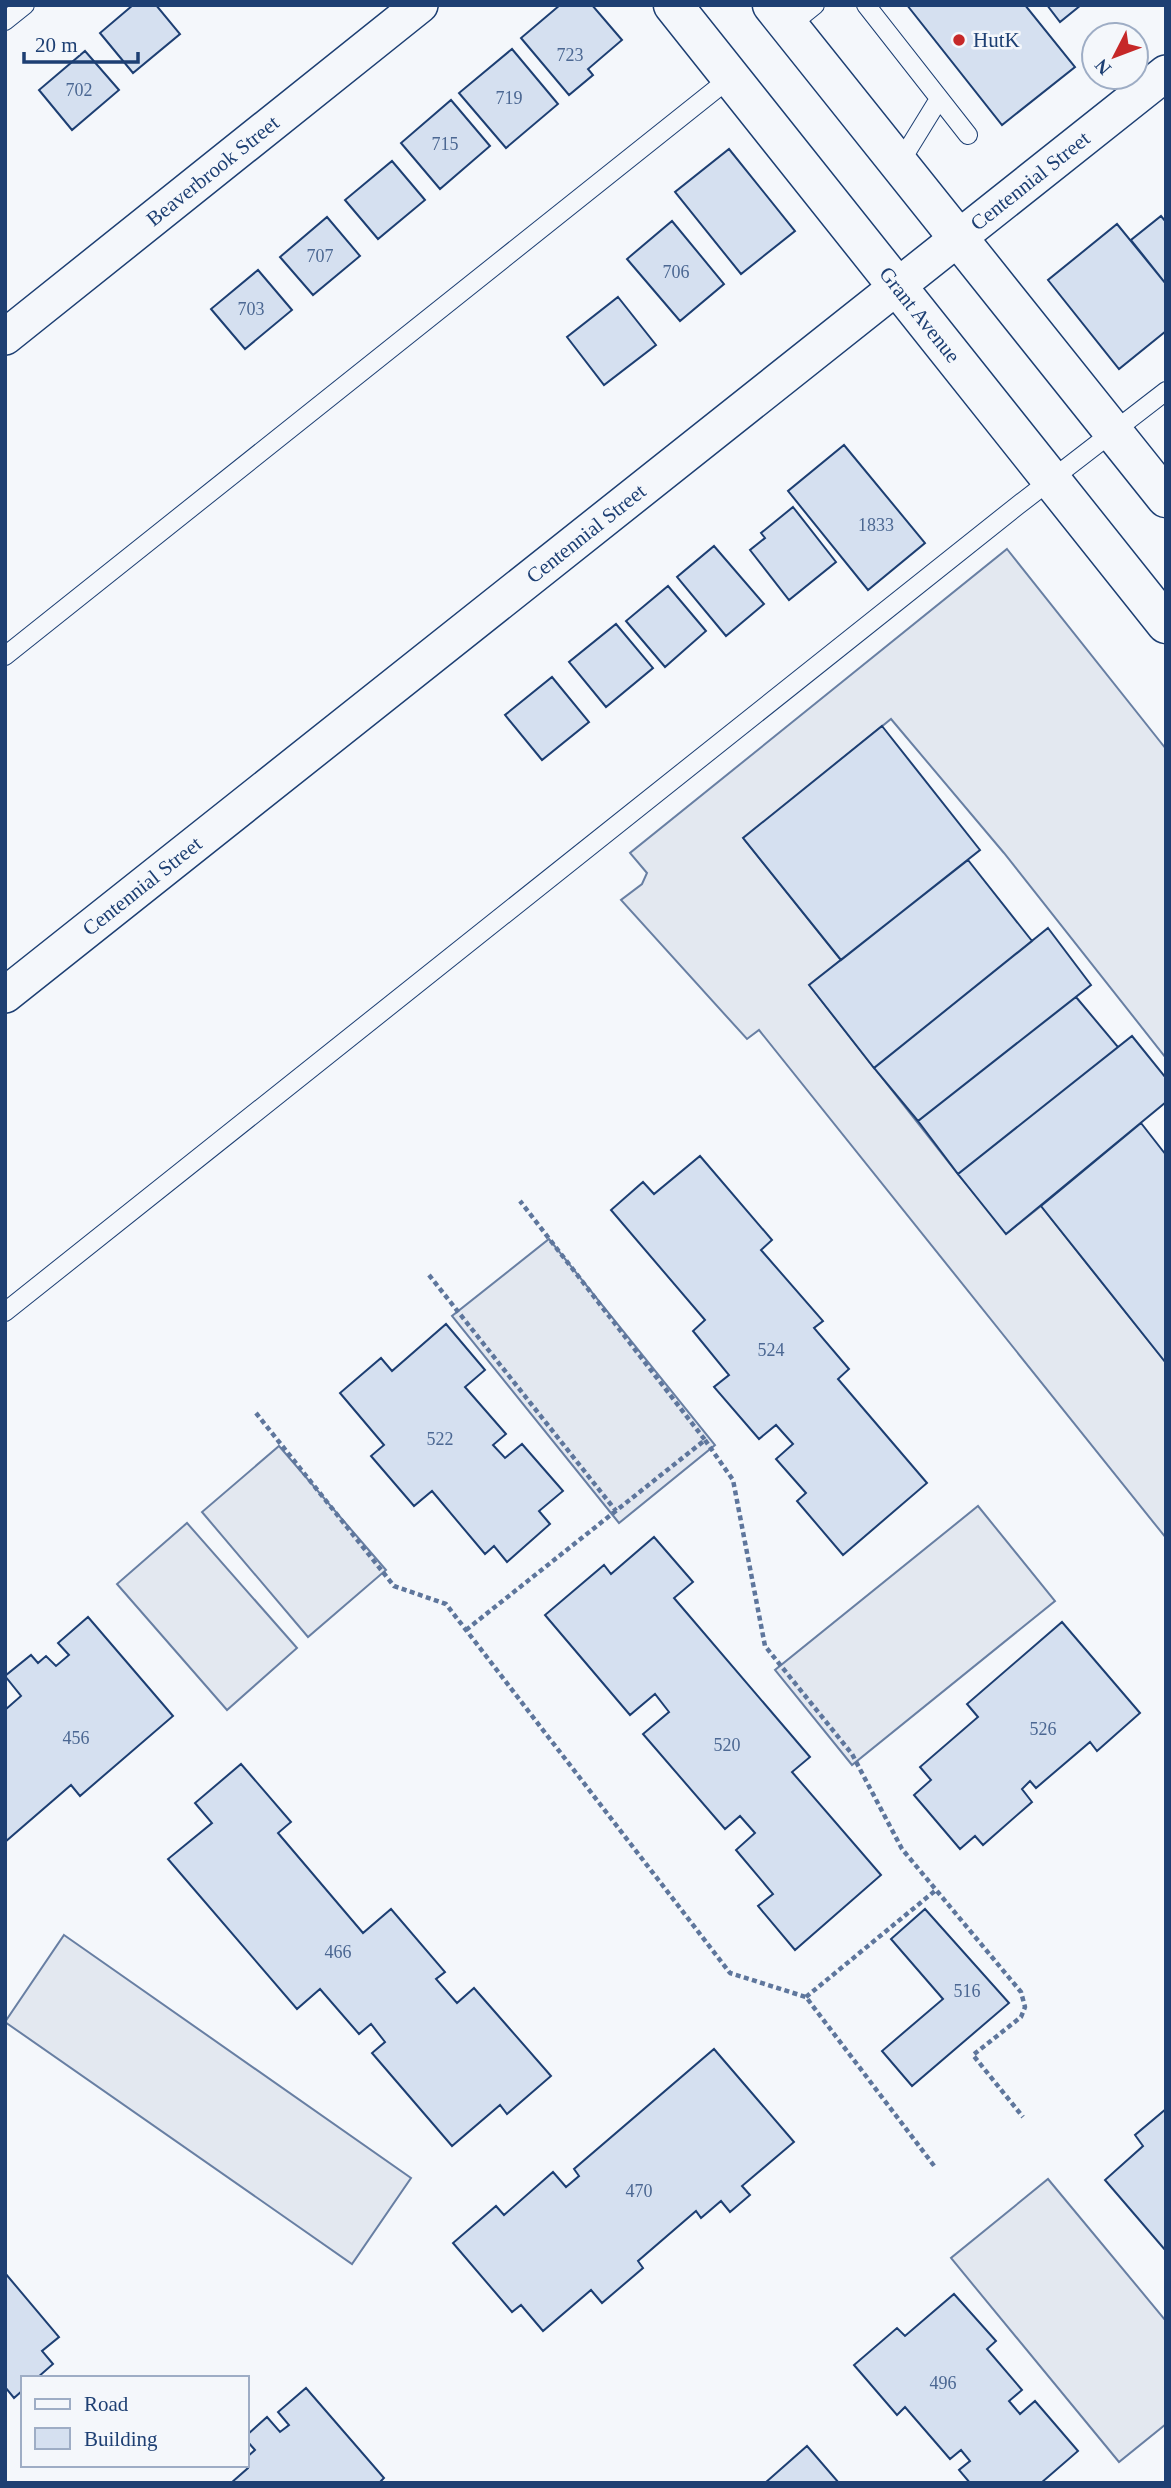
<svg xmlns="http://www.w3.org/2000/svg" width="1171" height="2488" viewBox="0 0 1171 2488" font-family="Georgia,serif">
<rect width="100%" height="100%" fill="#f4f7fb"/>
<!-- parking -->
<path fill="#e3e8f0" stroke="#687fa3" stroke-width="2" d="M1007 549 1166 749V1058L1004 853 891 719 744 839 841 960 810 986 958 1174 1007 1233 1041 1206 1166 1363V1538L759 1030 747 1039 621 900 642 884 647 873 630 853Z
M549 1239 715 1445 619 1523 452 1316Z
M279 1446 386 1570 308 1637 202 1512Z
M978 1506 1055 1601 852 1765 775 1670Z
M187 1523 297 1648 227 1710 117 1584Z
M64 1935 411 2178 352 2264 5 2022Z
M1048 2179 1166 2321V2424L1119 2462 951 2258Z"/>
<!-- building -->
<path fill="#d5e0f0" stroke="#1d3f73" stroke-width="2" d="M133 5H156L180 34 133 73 100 33Z
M560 5H592L622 40 588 69 593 75 569 95 521 38Z
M907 5H1025L1075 67 1002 125Z
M1047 5H1081L1060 22Z
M512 49 558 104 506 148 459 93Z
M85 51 119 90 72 130 39 90Z
M451 100 490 146 440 189 401 143Z
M729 149 795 231 741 274 675 192Z
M392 161 425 200 378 239 345 200Z
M1161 216 1166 222V284L1131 240Z
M327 217 360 256 313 295 280 257Z
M672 221 724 284 680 321 627 259Z
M1117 224 1166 284V331L1119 369 1048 280Z
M258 270 292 310 245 349 211 309Z
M618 297 656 345 604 385 567 337Z
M844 445 925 543 868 590 788 491Z
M793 507 836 562 789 600 750 550 765 538 761 533Z
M714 546 764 604 726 636 677 577Z
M668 586 706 631 665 667 626 621Z
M616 624 653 668 606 707 569 662Z
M552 677 589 722 542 760 505 715Z
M882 726 980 850 841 960 743 838Z
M968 860 1032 941 874 1068 809 985Z
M1048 928 1091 985 918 1121 874 1068Z
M1076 997 1118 1047 958 1174 918 1121Z
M1132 1036 1166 1078V1102L1006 1234 958 1174Z
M1141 1123 1166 1155V1363L1041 1206Z
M700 1156 772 1240 761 1250 823 1321 814 1328 849 1369 838 1379 927 1483 843 1555 797 1501 806 1493 776 1459 793 1444 776 1425 759 1439 714 1387 729 1375 693 1331 705 1320 611 1210 643 1182 654 1194Z
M446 1324 485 1370 465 1387 506 1434 493 1445 505 1458 522 1444 563 1491 539 1511 550 1524 507 1562 494 1546 485 1554 432 1491 414 1506 371 1456 384 1445 340 1393 381 1358 392 1371Z
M654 1537 693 1582 674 1598 810 1757 792 1772 881 1875 795 1950 758 1906 773 1894 736 1850 755 1833 740 1816 725 1829 643 1734 669 1712 655 1694 630 1715 545 1615 604 1565 611 1574Z
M88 1617 173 1716 80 1796 71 1785 5 1842V1710L21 1696 5 1676 31 1655 38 1663 46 1656 56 1666 69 1655 58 1643Z
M1062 1622 1140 1713 1097 1751 1090 1742 1036 1788 1030 1781 1022 1789 1032 1802 983 1845 975 1836 960 1849 914 1795 931 1780 920 1767 978 1717 967 1704Z
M241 1764 291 1822 278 1833 363 1933 391 1909 445 1972 436 1979 457 2003 474 1988 551 2076 507 2114 500 2105 452 2146 372 2053 385 2042 371 2024 359 2034 320 1989 297 2009 168 1859 212 1823 195 1803Z
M925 1909 1009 2003 912 2086 882 2051 943 1999 891 1939Z
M714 2049 794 2142 742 2186 750 2195 730 2212 721 2201 701 2218 696 2211 638 2261 643 2268 602 2303 591 2290 543 2331 521 2305 512 2312 453 2243 496 2206 504 2215 553 2172 566 2187 579 2176 574 2169Z
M1166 2109V2251L1105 2180 1143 2146 1135 2135Z
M5 2273 59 2337 42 2351 53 2364 37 2378H23V2390L14 2398 5 2387Z
M954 2294 996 2341 987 2349 1022 2390 1009 2401 1020 2414 1035 2401 1078 2451 1041 2483H970L959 2470 970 2461 961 2450 950 2459 905 2407 897 2415 854 2365 897 2328 905 2336Z
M306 2388 384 2478 379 2483H231L248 2468 247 2457 255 2450 247 2441V2435L267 2417 280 2432 289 2425 278 2412Z
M807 2446 839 2483H765Z"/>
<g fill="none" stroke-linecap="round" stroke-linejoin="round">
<!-- service casing -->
<g stroke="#1d3f73" stroke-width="20">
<path id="service" d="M866 5 968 135
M5 21 25 5
M789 26 815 5
M899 164 939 99
M5 656 730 78
M5 1312 1017 506 1166 391"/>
</g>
<!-- minor casing -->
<g stroke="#1d3f73" stroke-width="38">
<g id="minor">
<path id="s1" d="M5 337 420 5"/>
<path id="s2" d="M5 995 1166 73"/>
</g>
</g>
<!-- secondary casing -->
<g stroke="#1d3f73" stroke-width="41">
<g id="secondary">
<path id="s3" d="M673 5 1166 624"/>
<path d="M772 5 1166 498"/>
</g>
</g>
<!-- path -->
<path stroke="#5e769c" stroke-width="4.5" stroke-dasharray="5 3.5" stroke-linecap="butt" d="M429 1275 616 1511
M256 1413 394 1586 446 1604 730 1973 806 1997 935 2167
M705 1440 733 1480 765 1646 852 1754 902 1849 1021 1992 1025 2007 1021 2017 973 2055 1023 2117
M466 1630 705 1440 520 1201
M806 1997 936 1890"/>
<!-- service -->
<use href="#service" stroke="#f4f7fb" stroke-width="18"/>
<!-- minor -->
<use href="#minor" stroke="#f4f7fb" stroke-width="35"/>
<!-- secondary -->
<use href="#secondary" stroke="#f4f7fb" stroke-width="38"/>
</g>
<!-- markers -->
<circle fill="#c62828" stroke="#f4f7fb" stroke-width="2.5" cx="959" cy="40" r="7"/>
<g text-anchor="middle" stroke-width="5" stroke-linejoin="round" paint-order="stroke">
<!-- number labels -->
<g font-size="18" fill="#4b6792">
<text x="570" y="61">723</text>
<text x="79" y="96">702</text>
<text x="509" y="104">719</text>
<text x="445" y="150">715</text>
<text x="320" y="262">707</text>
<text x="676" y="278">706</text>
<text x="251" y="315">703</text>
<text x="876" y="531">1833</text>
<text x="771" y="1356">524</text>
<text x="440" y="1445">522</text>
<text x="1043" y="1735">526</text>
<text x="76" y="1744">456</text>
<text x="727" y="1751">520</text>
<text x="338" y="1958">466</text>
<text x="967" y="1997">516</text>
<text x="639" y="2197">470</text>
<text x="943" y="2389">496</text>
</g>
<!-- poi labels -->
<g font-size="21" fill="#1d3f73" stroke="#f4f7fb" text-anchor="start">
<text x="973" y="47">HutK</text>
</g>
<!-- street labels -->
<g font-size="21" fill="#1d3f73" stroke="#f4f7fb">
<text dy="7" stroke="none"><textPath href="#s1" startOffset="266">Beaverbrook Street</textPath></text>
<text dy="7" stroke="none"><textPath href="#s2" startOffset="1309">Centennial Street</textPath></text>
<text dy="7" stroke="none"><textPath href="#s3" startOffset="396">Grant Avenue</textPath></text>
<text dy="7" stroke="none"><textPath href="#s2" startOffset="742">Centennial Street</textPath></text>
<text dy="7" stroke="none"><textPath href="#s2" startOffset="175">Centennial Street</textPath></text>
</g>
</g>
<!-- border -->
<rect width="1171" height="2488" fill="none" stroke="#1d3f73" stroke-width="14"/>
<!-- legend -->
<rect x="21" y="2376" width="228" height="91" fill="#f4f7fb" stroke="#9eadc5" stroke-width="2"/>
<rect x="35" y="2399" width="35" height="10" fill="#f4f7fb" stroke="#9eadc5" stroke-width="2"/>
<text x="84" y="2411" font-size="21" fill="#1d3f73">Road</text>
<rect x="35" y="2428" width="35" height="21" fill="#d5e0f0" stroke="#9eadc5" stroke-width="2"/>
<text x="84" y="2446" font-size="21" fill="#1d3f73">Building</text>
<!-- north arrow -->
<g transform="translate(1115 56) rotate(228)"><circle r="33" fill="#f4f7fb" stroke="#9eadc5" stroke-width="2"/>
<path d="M0-5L12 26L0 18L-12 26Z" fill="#c62828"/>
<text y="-10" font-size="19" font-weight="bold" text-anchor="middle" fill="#1d3f73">N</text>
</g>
<!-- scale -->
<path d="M24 52v10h114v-10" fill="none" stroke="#1d3f73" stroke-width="3.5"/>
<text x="35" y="52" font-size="21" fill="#1d3f73" stroke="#f4f7fb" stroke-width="5" paint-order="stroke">20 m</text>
</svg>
